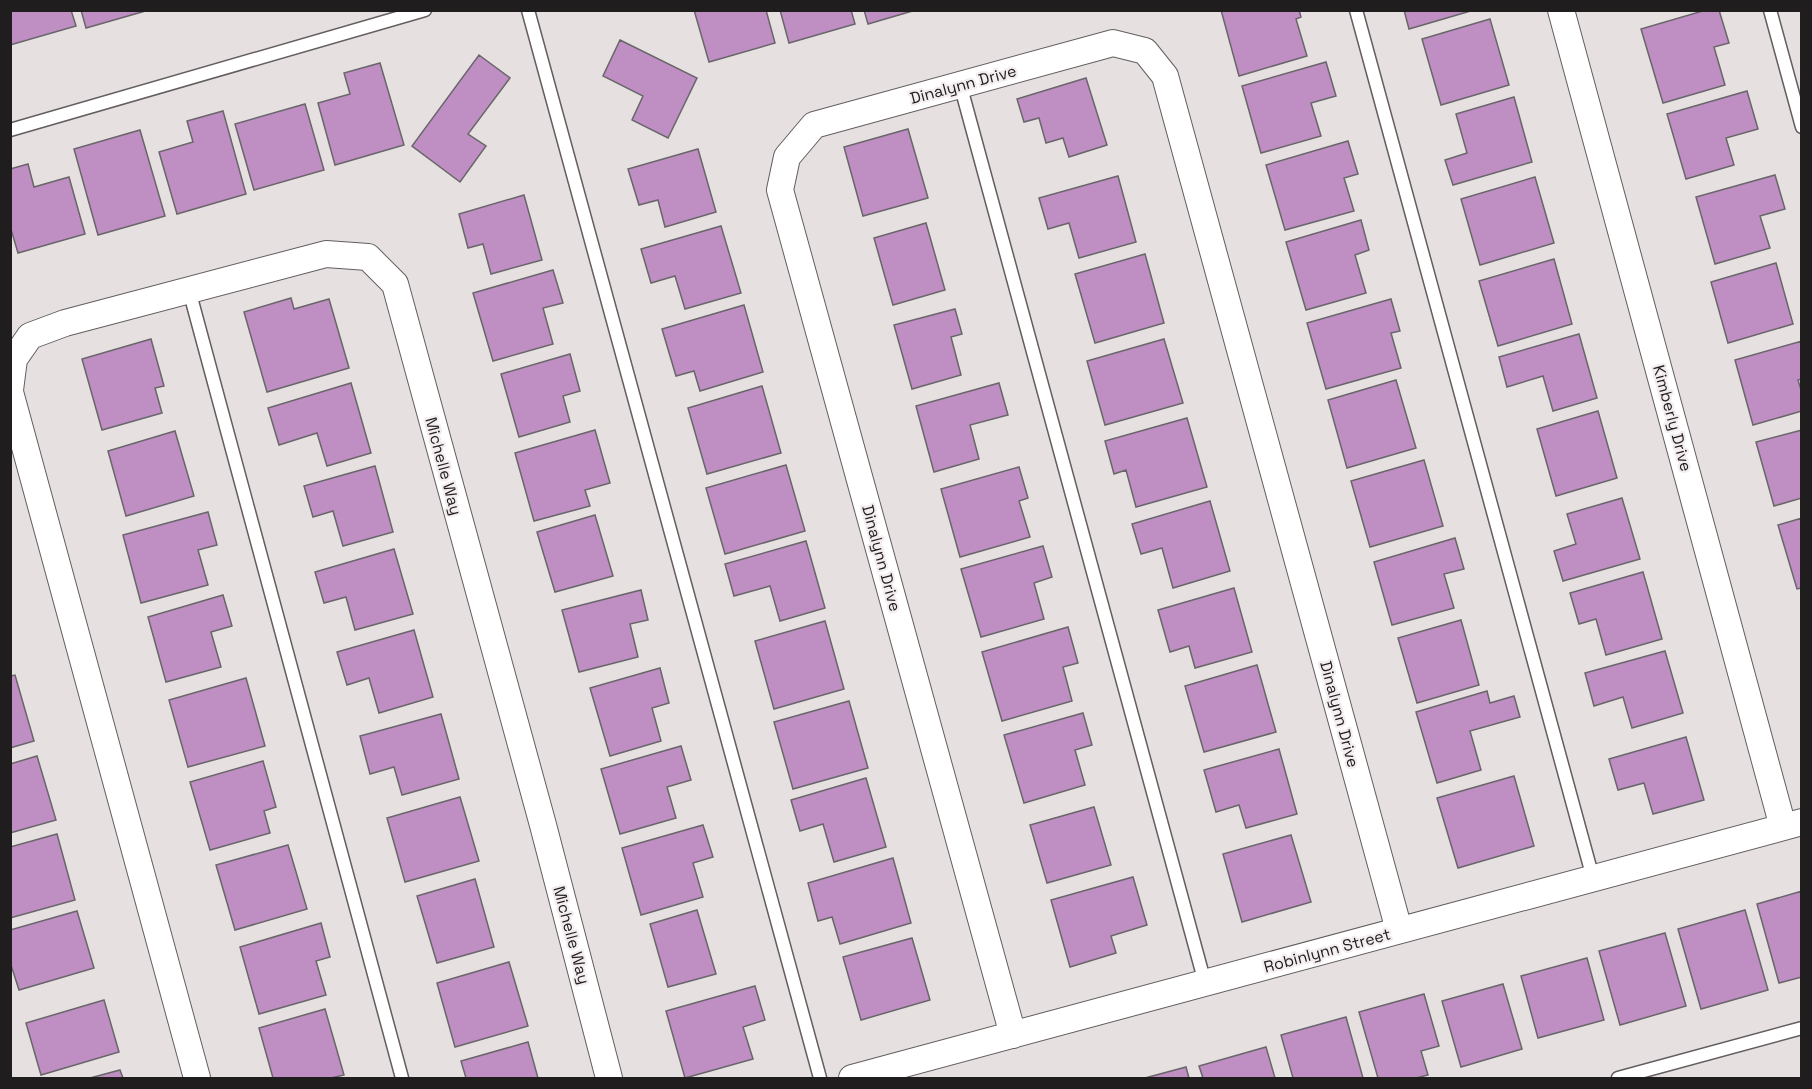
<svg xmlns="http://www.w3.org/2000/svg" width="1812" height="1089" viewBox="0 0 1812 1089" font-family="'Space Grotesk',sans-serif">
<rect width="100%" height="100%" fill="#e6e0e1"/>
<!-- building -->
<path fill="#bf8ec3" stroke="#69666a" stroke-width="1.5" d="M10 10H71L76 26 10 45Z
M81 10H149L86 28Z
M694 10H766L775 43 709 62Z
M780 10H851L855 24 789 43Z
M864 10H916L868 24Z
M1221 10H1299L1301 17 1296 19 1307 56 1239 76Z
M1404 10H1474L1409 29Z
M1706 10H1719L1729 43 1714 47 1725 85 1663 103 1641 29Z
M1490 19 1509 85 1441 105 1422 39Z
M620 40 697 78 668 138 632 120 643 96 603 76Z
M479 55 510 78 468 134 486 146 460 182 412 146Z
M1326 62 1336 96 1311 103 1321 136 1261 153 1242 86Z
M380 63 404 145 335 165 318 103 350 94 344 73Z
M1086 78 1107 145 1069 157 1063 138 1046 143 1039 118 1024 122 1017 99Z
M1747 91 1758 129 1726 138 1734 165 1686 179 1667 114Z
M1514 97 1532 162 1453 185 1445 160 1467 153 1456 114Z
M305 104 324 170 254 190 235 124Z
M223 111 246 194 177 214 159 152 193 142 187 121Z
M908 129 928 198 863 216 844 147Z
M140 130 165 216 98 235 74 149Z
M1348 141 1358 174 1344 178 1354 211 1285 230 1266 165Z
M698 149 716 212 665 227 658 200 639 205 628 169Z
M28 164 34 187 69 177 85 234 18 253 10 226V169Z
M1775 175 1785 209 1760 216 1770 248 1715 264 1696 197Z
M1118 176 1136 242 1079 258 1069 223 1048 229 1039 198Z
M1535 177 1554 243 1480 265 1461 199Z
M524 195 542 260 491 274 483 244 468 248 459 214Z
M1361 220 1369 250 1355 255 1366 293 1306 310 1286 242Z
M926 223 945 290 893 305 874 238Z
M721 226 741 293 685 309 675 276 651 283 641 249Z
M1145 254 1164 323 1095 343 1075 274Z
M1554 259 1572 324 1498 346 1479 281Z
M1776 263 1793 324 1728 343 1711 282Z
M553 270 563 303 543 308 553 344 493 361 473 293Z
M291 298 294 309 329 299 349 368 267 392 244 312Z
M1391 299 1400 331 1391 333 1401 368 1326 389 1307 323Z
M744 305 763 372 700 391 694 371 676 376 662 329Z
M955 309 962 334 951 337 961 375 912 389 894 325Z
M1579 334 1597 398 1553 411 1543 376 1507 387 1499 357Z
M151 339 164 386 155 388 162 413 102 430 82 359Z
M1164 339 1183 403 1105 425 1087 361Z
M1802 341V379L1798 380 1802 393V411L1753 425 1735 360Z
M570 354 580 391 563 396 570 422 519 437 501 374Z
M1396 380 1416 448 1347 468 1328 400Z
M351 383 371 453 327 466 317 433 279 445 268 408Z
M999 383 1008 415 970 425 979 459 934 472 916 406Z
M762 386 781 453 707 474 688 408Z
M1598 411 1617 478 1556 496 1537 429Z
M1187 418 1207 487 1136 507 1126 470 1114 474 1105 441Z
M595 430 610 483 585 490 590 506 534 521 515 453Z
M1802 430V498L1774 506 1756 442Z
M175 431 194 496 126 516 108 451Z
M1424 460 1443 526 1370 547 1351 481Z
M786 465 805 531 725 554 706 488Z
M375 466 393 532 343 546 333 511 313 517 304 486Z
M1019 467 1028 498 1019 501 1030 537 960 557 941 489Z
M1622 498 1640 559 1563 581 1554 551 1576 544 1567 514Z
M1210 501 1230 571 1173 588 1162 548 1141 554 1132 524Z
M208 512 217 545 198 550 208 585 141 603 123 535Z
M595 515 613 576 555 592 537 532Z
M1802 518V588L1797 589 1778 525Z
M1455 538 1464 569 1444 574 1454 608 1392 625 1374 562Z
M806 541 825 608 780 621 770 586 734 596 725 564Z
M1043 546 1052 577 1034 583 1044 619 981 637 961 569Z
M394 549 413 614 355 630 346 597 324 603 315 572Z
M1643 572 1662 639 1606 655 1596 619 1579 624 1570 593Z
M1234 588 1252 652 1195 668 1189 646 1170 652 1158 610Z
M641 590 648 620 630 624 638 657 579 672 562 610Z
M223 595 232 626 211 632 221 667 166 682 148 617Z
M1461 620 1479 685 1417 703 1398 638Z
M825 621 844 689 774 709 755 641Z
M1068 627 1078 663 1063 667 1072 701 1002 721 982 652Z
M414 630 433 697 379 713 369 678 347 685 337 652Z
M1665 651 1683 713 1632 728 1623 697 1594 706 1585 673Z
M1257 665 1276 732 1204 752 1185 686Z
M660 668 669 703 652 708 661 741 610 756 590 688Z
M15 675 34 741 10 748V676Z
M246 678 265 746 188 767 169 700Z
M1487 691 1490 703 1514 696 1520 717 1470 731 1481 770 1437 783 1416 712Z
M849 701 868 768 793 789 774 722Z
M1083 713 1092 745 1075 750 1085 785 1024 803 1004 735Z
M441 714 459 779 402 795 394 767 370 774 360 736Z
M1686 737 1704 800 1653 814 1644 783 1618 790 1609 759Z
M681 746 691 780 667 787 676 818 620 834 601 769Z
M1279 749 1297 814 1246 828 1239 805 1216 812 1204 770Z
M37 756 56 820 10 833V764Z
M263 761 276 807 264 811 270 833 210 850 190 782Z
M1514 776 1534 846 1458 868 1437 798Z
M866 778 886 847 834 862 823 824 800 831 791 800Z
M460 797 479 861 405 882 387 818Z
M1094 807 1111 865 1047 883 1030 825Z
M703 825 713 857 693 863 703 897 641 915 622 848Z
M57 834 75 900 10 918V847Z
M1291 835 1311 902 1242 922 1223 854Z
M288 845 307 909 235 930 216 865Z
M893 858 911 923 840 944 832 917 818 921 808 883Z
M1133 877 1147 925 1111 936 1116 953 1070 967 1051 900Z
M475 879 494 947 437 963 417 896Z
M1802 891V977L1779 983 1757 904Z
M697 910 716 974 668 987 650 924Z
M1745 910 1768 990 1701 1009 1678 929Z
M77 911 94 968 19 990 10 962V930Z
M321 923 330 957 316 961 326 995 259 1014 240 947Z
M1665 933 1686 1006 1620 1025 1599 951Z
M912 938 930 1000 861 1020 843 957Z
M1587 958 1604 1020 1538 1038 1521 976Z
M509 962 528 1026 455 1047 437 983Z
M1503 984 1522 1049 1461 1067 1442 1001Z
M755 986 765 1020 743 1027 753 1059 685 1078 666 1011Z
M1424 994 1439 1046 1421 1051 1428 1075 1416 1078H1378L1359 1012Z
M104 1000 119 1052 41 1075 26 1023Z
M325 1009 344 1075 331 1078H273L259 1028Z
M1346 1017 1363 1078H1293L1281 1035Z
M528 1042 538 1078H466L461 1061Z
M1266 1047 1275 1078H1203L1199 1066Z
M1186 1067 1189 1078H1145Z
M120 1070 123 1078H90Z"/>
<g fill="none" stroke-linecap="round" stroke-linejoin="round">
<!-- lane casing -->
<g stroke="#635d5f" stroke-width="15">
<path id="lane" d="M528 10 820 1078
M1356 10 1593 878
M1770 10 1802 127
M960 84 1205 983
M10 130 425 10
M189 290 402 1078
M1618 1078 1802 1028"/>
</g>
<!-- street casing -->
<g stroke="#635d5f" stroke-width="28">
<path id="street" d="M1561 10 1783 827
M10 390 14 359 30 336 65 323 326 254 368 257 395 284 543 825 609 1078
M10 392 197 1078
M1013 1035 780 190 787 157 814 125 1113 43 1145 51 1165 76 1399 930
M852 1078 1802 822"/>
</g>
<!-- lane -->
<use href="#lane" stroke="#fff" stroke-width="12"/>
<!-- street -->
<use href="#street" stroke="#fff" stroke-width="26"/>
</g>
<g text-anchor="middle" stroke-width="4.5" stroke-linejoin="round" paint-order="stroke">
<!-- street labels -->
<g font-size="16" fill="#1f1d1d" stroke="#f4edef">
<text transform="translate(963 84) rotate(-15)" y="6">Dinalynn Drive</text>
<text transform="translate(1673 418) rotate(75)" y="6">Kimberly Drive</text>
<text transform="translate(444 466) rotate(75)" y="6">Michelle Way</text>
<text transform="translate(882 558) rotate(75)" y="6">Dinalynn Drive</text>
<text transform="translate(1340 714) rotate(75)" y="6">Dinalynn Drive</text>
<text transform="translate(572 935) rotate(75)" y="6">Michelle Way</text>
<text transform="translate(1327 950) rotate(-15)" y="6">Robinlynn Street</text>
</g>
</g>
<!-- border -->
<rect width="1812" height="1089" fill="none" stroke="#1f1d1d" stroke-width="24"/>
</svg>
